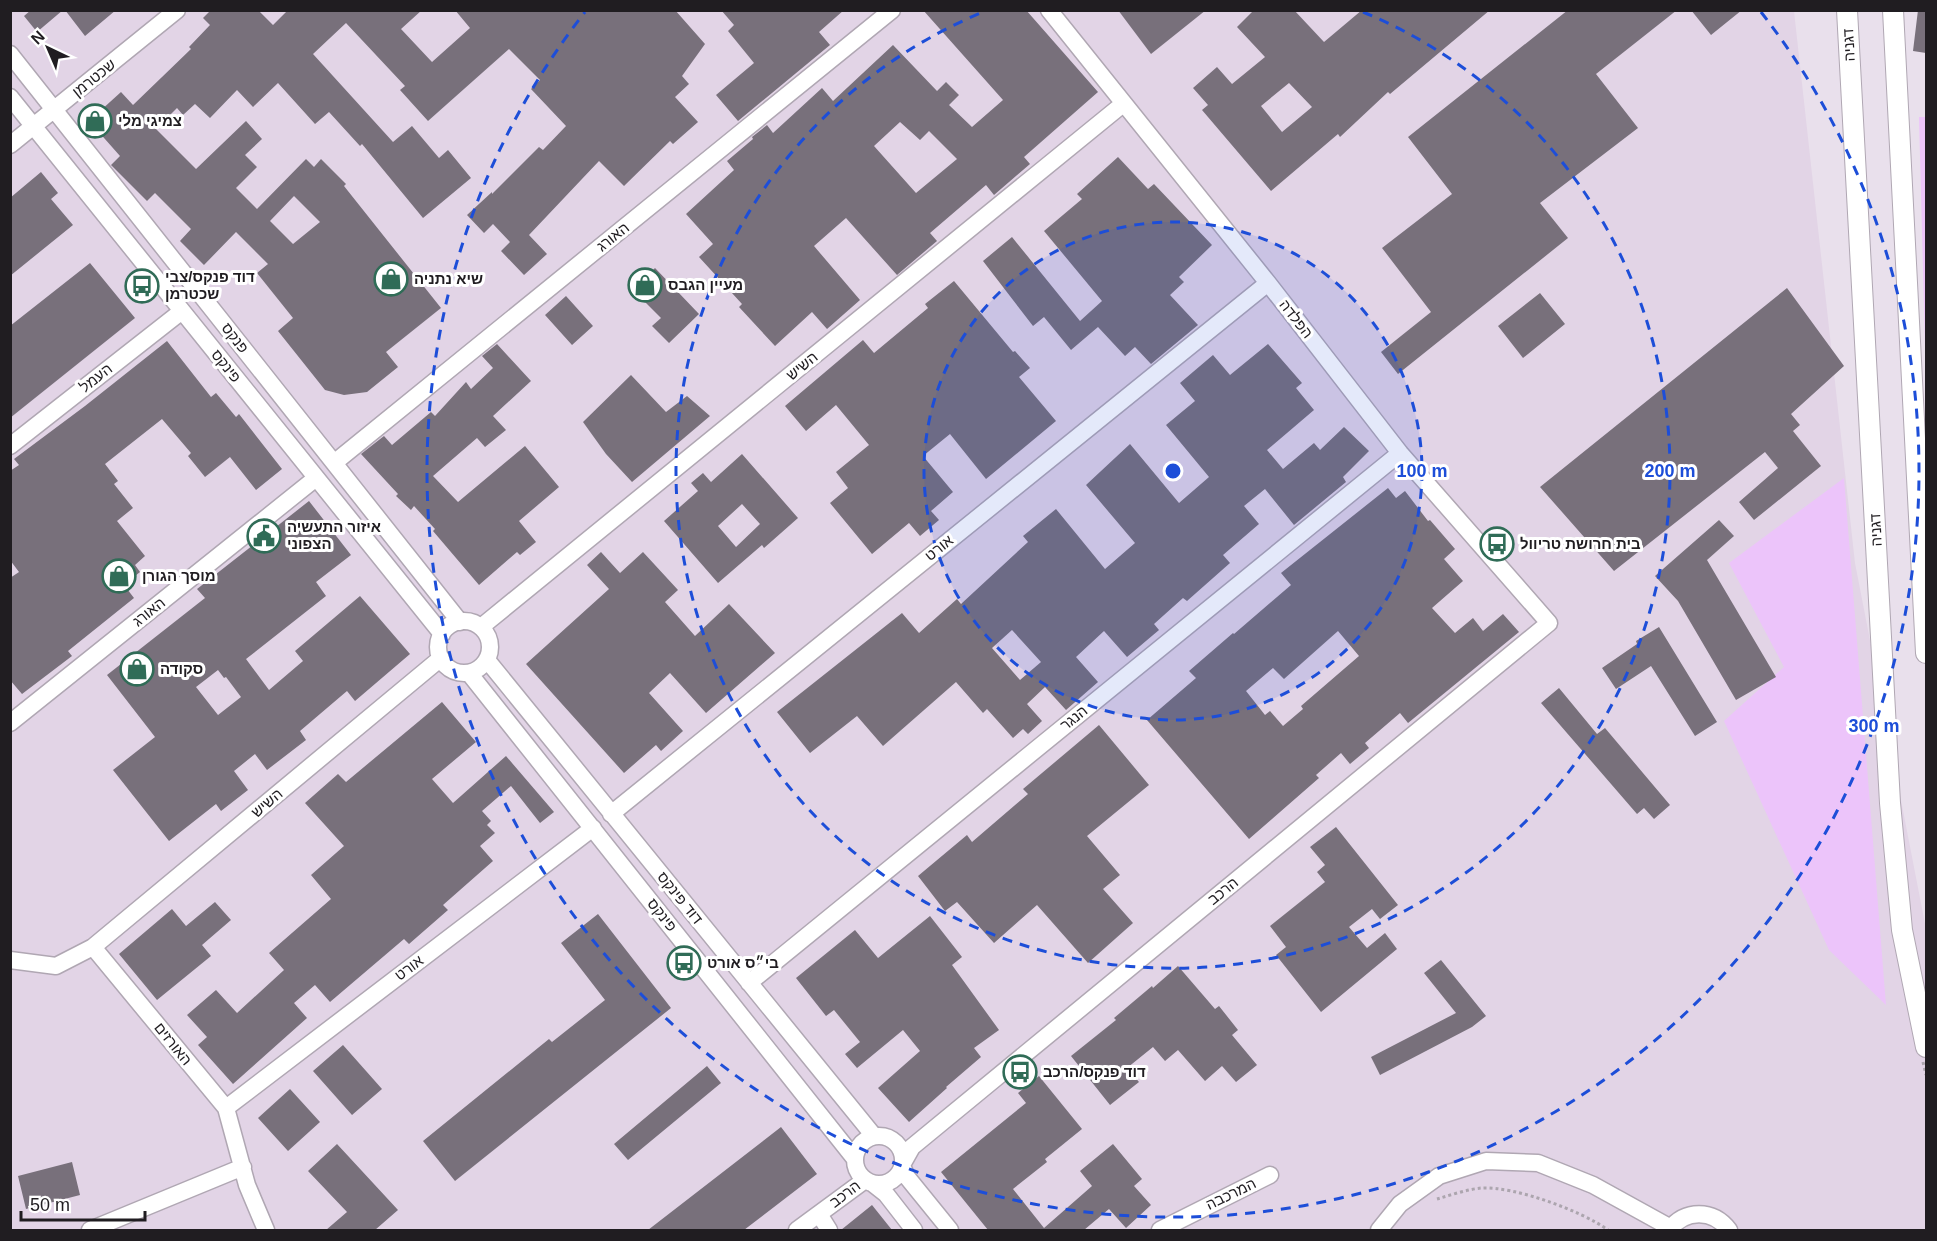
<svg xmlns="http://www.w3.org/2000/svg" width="1937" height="1241" viewBox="0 0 1937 1241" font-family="Helvetica,'Noto Sans Hebrew',sans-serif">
<rect width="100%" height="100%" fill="#e9e0ec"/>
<!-- built -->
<path fill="#e2d4e6" d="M10 11H1794L1855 563 1926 929V1230H11Z"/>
<!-- green -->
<path fill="#ecc4fa" d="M1919 117H1926V385Z
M1844 478 1886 1005 1829 950 1724 721 1784 667 1729 563Z"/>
<!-- building -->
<path fill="#78707b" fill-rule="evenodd" d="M31 10H63L37 32 24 16Z
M65 10H116L85 36Z
M211 10H258L273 25 288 10H422L401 29 432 62 470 28 455 10H675L705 44 682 76 689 84 675 97 698 122 673 144 670 141 624 186 599 161 529 235 547 254 524 275 501 251 510 242 493 224 484 233 467 215 492 192V194L539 147 543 150 566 126 531 89 540 80 509 49 428 121 400 90 405 86 346 23 313 54 393 142 412 126 439 158 448 150 471 178 423 218 362 144 360 146 329 112 315 124 278 83 253 107 237 90 210 118 195 104 183 115 177 108 156 129 196 169 246 121 262 139 245 155 257 167 236 188 257 209 306 159 314 167 321 159 346 184 344 186 441 308 386 352 398 367 367 392 344 395 325 390 278 331 293 318 257 273 268 264 236 232 204 265 180 241 191 229 155 193 147 201 111 165 120 156 89 121 121 92 133 105 191 49 189 47 210 25 203 18ZM294 196 320 222 293 244 270 221Z
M721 10H844L819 32 830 45 738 121 716 95 754 63 728 31 734 25Z
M923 10H1026L1098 92 1024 157 1030 164 994 195 986 185 930 233 937 241 897 275 846 218 814 246 860 300 827 329 812 312 775 346 739 307 742 304 699 257 713 244 686 214 734 170 727 161 753 139 752 137 767 125 773 133 822 88 833 101 893 45 937 91 946 82 959 95 949 105 972 127 1003 100ZM900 122 920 140 929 131 957 159 916 193 874 146Z
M1118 10H1206L1151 54Z
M1254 10H1294L1324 42 1362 10H1490L1390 94 1388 92 1340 137 1338 134 1271 191 1202 110 1208 105 1193 88 1217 67 1232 84 1265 57 1237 27ZM1289 83 1312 107 1282 132 1261 106Z
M1568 10H1677L1596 74 1638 128 1540 203 1568 238 1398 374 1381 352 1431 312 1382 248 1452 194 1408 137Z
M1691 10H1742L1711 35Z
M1918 10 1926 11V53L1913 51Z
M1118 157 1148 189 1154 184 1212 245 1179 277 1184 282 1170 295 1198 325 1151 364 1135 347 1125 356 1098 327 1071 350 1044 317 1033 326 983 261 1012 237 1080 321 1102 301 1044 231 1082 199 1077 194Z
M41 172 58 193 51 199 73 225 10 276V198Z
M90 263 135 318 10 418V326Z
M655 268 699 314 669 343 652 326 661 318 633 290Z
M954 281 1013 352 1015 351 1030 368 1019 377 1056 421 986 479 950 434 923 456 953 492 931 511 939 520 920 536 909 523 872 554 830 503 848 488 836 472 869 445 836 405 806 431 785 406 863 340 874 353 928 308 925 304Z
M1787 288 1844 366 1791 414 1800 425 1793 431 1821 466 1754 520 1739 502 1778 468 1765 452 1614 571 1540 487Z
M1540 293 1565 324 1523 358 1498 326Z
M566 296 593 326 572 345 545 315Z
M167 341 211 397 216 393 236 417 239 414 282 469 256 490 230 457 205 477 188 456 191 453 162 419 105 464 118 481 114 484 133 508 117 521 145 556 135 565 140 572 124 585 134 598 68 651 72 656 22 694 10 680V578L19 572 10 560V471L19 465 14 459 85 406Z
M497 344 531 381 493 416 506 430 485 447 477 438 433 476 458 502 525 446 559 487 519 521 536 542 520 555 517 552 479 585 433 531 435 529 414 506 411 510 396 496 398 494 361 454 384 436 392 445 431 412 435 416 466 382 471 389 493 368 482 356Z
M1268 344 1302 383 1296 388 1314 410 1267 450 1283 469 1314 443 1320 450 1344 427 1369 451 1343 477 1346 482 1294 525 1265 489 1244 506 1259 524 1223 555 1230 563 1187 601 1183 598 1154 624 1159 630 1127 657 1104 631 1076 657 1098 682 1066 710 1045 687 1027 704 1042 721 1028 734 1023 729 1013 738 987 709 983 713 956 682 883 746 857 716 810 753 777 712 902 613 919 633 957 599 961 604 1028 542 1023 536 1056 509 1105 569 1135 543 1086 485 1130 444 1179 503 1209 477 1166 425 1195 401 1180 383 1213 355 1230 375ZM1012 630 1041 662 1020 680 992 648Z
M631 375 666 412 687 396 710 416 632 482 606 454 583 422Z
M742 454 798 518 764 548 762 545 718 583 664 521 698 491 691 483 703 473 711 482ZM742 504 760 524 736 547 718 526Z
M1388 488 1396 498 1405 491 1428 521 1430 520 1455 549 1444 559 1463 581 1432 608 1455 633 1473 618 1483 631 1503 614 1519 632 1408 723 1400 713 1365 743 1369 748 1350 764 1341 753 1316 775 1319 778 1249 839 1147 720 1196 678 1189 671 1233 633 1234 634 1291 585 1281 573ZM1338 631 1359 656 1301 706 1303 709 1283 726 1270 711 1265 715 1246 691 1273 668 1284 679Z
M309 501 351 555 316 582 326 596 246 659 269 690 303 661 295 651 360 596 410 654 355 701 347 691 300 731 306 740 267 770 255 754 234 771 248 790 221 811 216 804 169 841 113 770 155 737 107 675 205 598 197 589ZM218 670 224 678 226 677 241 697 218 715 196 687Z
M1719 520 1734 536 1707 560 1776 677 1736 700 1678 601 1655 576Z
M601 552 620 573 643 552 678 590 665 602 695 636 729 604 775 653 706 713 670 673 649 693 683 731 661 751 656 745 624 773 526 664 609 589 587 565Z
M1659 627 1717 722 1695 736 1651 666 1616 689 1602 668 1637 644 1636 641Z
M1559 688 1597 734 1605 728 1670 805 1654 819 1644 808 1637 814 1541 703Z
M442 702 476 742 432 779 453 803 506 756 554 812 540 823 511 786 482 811 491 821 487 825 495 833 480 846 493 861 443 905 448 910 409 944 404 939 330 1002 315 985 294 1003 307 1018 233 1084 198 1045 207 1037 187 1015 216 990 237 1013 284 970 269 953 331 899 311 875 344 846 305 803 338 774 346 782Z
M1099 725 1149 785 1087 836 1120 875 1103 889 1133 923 1088 963 1037 905 994 943 957 902 945 911 918 876 967 835 972 842 1028 794 1023 789Z
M1336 827 1398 905 1380 919 1372 909 1349 927 1367 948 1385 933 1397 949 1321 1012 1276 955 1286 947 1270 926 1325 882 1317 872 1325 865 1310 847Z
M215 902 231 920 202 945 211 956 157 1000 119 954 172 909 186 926Z
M598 914 671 1008 455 1181 423 1141 549 1039 552 1042 605 1000 561 943Z
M930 916 962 957 952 965 999 1030 974 1048 981 1057 946 1087 947 1088 909 1122 878 1088 920 1051 903 1030 857 1068 845 1054 860 1042 834 1010 826 1016 796 978 855 930 878 958Z
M1441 960 1486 1016 1472 1027 1380 1075 1371 1057 1456 1013 1424 973Z
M1178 966 1215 1009 1219 1006 1238 1030 1232 1035 1257 1065 1236 1082 1222 1066 1205 1081 1178 1050 1165 1061 1153 1047 1127 1068 1139 1082 1110 1105 1071 1056 1116 1020 1114 1018 1152 986 1153 988Z
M343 1045 382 1089 352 1115 313 1071Z
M707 1066 721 1083 628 1160 614 1144Z
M1039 1076 1082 1129 1045 1159 1047 1162 1013 1189 1044 1228 1092 1186 1080 1171 1113 1144 1142 1179 1134 1186 1151 1205 1126 1228 1109 1209 1084 1230H988L941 1172 1026 1103 1018 1093Z
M290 1089 320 1122 288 1151 258 1118Z
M781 1127 817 1174 744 1230H648Z
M337 1144 398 1210 375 1230H326L347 1212 308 1171Z
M72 1162 80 1195 26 1209 18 1176Z
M872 1205 892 1230H841Z"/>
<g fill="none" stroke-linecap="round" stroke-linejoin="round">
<!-- minor casing -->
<g stroke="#b0a7b3" stroke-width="19">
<path id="minor" d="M10 54 460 622
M10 97 442 634
M10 145 177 10
M10 446 182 311
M334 463 892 10
M438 647a26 26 0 1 1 52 0a26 26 0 1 1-52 0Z
M481 627 1123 104
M487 660 874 1136
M469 673 855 1159
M10 723 316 478
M611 814 1268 283
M93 947 441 658
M10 960 56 966 93 947 226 1108 247 1185 266 1230
M749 983 1400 453
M226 1108 593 828
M855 1160a24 24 0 1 1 48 0a24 24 0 1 1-48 0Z
M903 1163 912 1147 1549 623 1400 453 1268 283 1049 10
M902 1166 907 1177 950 1230
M872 1183 886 1194 914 1230
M819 1214 829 1230
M90 1230 243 1167
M797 1230 865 1180
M1160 1230 1270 1175
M1379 1230 1400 1204 1439 1176 1486 1161 1538 1163 1593 1185 1671 1228
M1669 1230C1685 1209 1713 1209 1729 1230"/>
</g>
<!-- major casing -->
<g stroke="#b0a7b3" stroke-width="22">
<path id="major" d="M1847 10 1890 803 1902 930 1926 1047
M1893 10 1926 653"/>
</g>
<!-- path -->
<path stroke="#aca5ae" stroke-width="3" stroke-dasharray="3 3" stroke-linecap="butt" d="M1923 1062 1926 1075
M1437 1199C1451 1195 1468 1189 1482 1188 1514 1186 1582 1211 1608 1230"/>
<!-- minor -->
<use href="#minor" stroke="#fff" stroke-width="16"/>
<!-- major -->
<use href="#major" stroke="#fff" stroke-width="20"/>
</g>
<!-- distance rings -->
<circle cx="1173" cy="471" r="249" fill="#1d4ed8" fill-opacity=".12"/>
<g fill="none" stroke="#1d4ed8" stroke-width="3" stroke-dasharray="10 8">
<circle cx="1173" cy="471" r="249"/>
<path d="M1363 12A497 497 0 1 1 983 12"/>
<path d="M1761 12A746 746 0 1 1 585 12"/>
</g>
<!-- icons -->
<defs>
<g id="shop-ring" transform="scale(1.725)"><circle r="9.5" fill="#fff" stroke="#306c57" stroke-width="1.5"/><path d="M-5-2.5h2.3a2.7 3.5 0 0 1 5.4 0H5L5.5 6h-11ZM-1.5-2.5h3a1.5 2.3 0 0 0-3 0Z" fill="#306c57"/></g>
<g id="bus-ring" transform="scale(1.725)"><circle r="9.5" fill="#fff" stroke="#306c57" stroke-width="1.5"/><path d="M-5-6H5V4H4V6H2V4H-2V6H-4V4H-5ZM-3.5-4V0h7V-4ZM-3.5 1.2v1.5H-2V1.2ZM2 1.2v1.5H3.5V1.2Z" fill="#306c57"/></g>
<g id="civic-ring" transform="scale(1.725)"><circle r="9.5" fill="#fff" stroke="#306c57" stroke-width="1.5"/><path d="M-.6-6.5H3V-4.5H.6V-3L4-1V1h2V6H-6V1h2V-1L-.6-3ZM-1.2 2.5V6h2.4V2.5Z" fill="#306c57"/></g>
</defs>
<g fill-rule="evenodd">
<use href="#shop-ring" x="95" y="121"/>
<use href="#shop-ring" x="391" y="279"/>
<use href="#shop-ring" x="645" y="285"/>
<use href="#bus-ring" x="142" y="286"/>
<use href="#civic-ring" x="264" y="536"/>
<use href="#bus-ring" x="1497" y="544"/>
<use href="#shop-ring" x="119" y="576"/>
<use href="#shop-ring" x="137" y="669"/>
<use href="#bus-ring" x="684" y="963"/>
<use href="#bus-ring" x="1020" y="1072"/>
</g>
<g text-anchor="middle" stroke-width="6" stroke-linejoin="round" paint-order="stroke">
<!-- street labels -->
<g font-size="15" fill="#201d21" stroke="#fff">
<text transform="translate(1849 45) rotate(-93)" y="5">דגניה</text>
<text transform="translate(94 78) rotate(-39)" y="5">שכטרמן</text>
<text transform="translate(613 237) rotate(-39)" y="5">האורג</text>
<text transform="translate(1296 319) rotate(52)" y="5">הפלדה</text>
<text transform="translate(235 338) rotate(52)" y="5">פנקס</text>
<text transform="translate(226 366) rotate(51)" y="5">פינקס</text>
<text transform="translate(802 366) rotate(-39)" y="5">השיש</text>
<text transform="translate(96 378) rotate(-38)" y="5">העמל</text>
<text transform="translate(1876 530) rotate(-93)" y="5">דגניה</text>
<text transform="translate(939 548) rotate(-39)" y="5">אורט</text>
<text transform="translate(149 612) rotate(-39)" y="5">האורג</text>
<text transform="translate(1074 718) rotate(-39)" y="5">הנגר</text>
<text transform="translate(267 803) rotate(-40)" y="5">השיש</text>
<text transform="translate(1223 891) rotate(-39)" y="5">הרכב</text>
<text transform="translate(680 898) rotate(51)" y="5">דוד פינקס</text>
<text transform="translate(662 915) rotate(52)" y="5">פינקס</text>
<text transform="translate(409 968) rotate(-37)" y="5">אורט</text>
<text transform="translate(173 1044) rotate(51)" y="5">האורזים</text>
<text transform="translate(845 1194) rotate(-37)" y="5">הרכב</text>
<text transform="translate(1231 1194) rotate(-26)" y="5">המרכבה</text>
</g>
<!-- poi labels -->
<g font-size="15" font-weight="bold" fill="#201d21" stroke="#fff" text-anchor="start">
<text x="118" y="126">צמיגי מלי</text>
<text x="165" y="282">דוד פנקס/צבי<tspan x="165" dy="17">שכטרמן</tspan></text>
<text x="414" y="284">שיא נתניה</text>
<text x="668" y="290">מעיין הגבס</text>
<text x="287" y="532">איזור התעשיה<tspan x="287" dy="17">הצפוני</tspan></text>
<text x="1520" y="549">בית חרושת טריוול</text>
<text x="142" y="581">מוסך הגורן</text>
<text x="160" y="674">סקודה</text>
<text x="707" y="968">בי״ס אורט</text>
<text x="1043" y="1077">דוד פנקס/הרכב</text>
</g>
</g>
<circle cx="1173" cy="471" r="9" fill="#1d4ed8" stroke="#fff" stroke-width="3"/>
<g font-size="18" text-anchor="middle" font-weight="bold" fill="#1d4ed8" stroke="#fff" stroke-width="6" stroke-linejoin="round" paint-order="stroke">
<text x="1422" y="477">100 m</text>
<text x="1670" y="477">200 m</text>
<text x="1874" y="732">300 m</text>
</g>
<!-- border -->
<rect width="1937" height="1241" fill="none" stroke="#201d21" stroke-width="24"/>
<!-- north arrow -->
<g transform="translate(48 48) rotate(316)" stroke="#ffffff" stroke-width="4.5" paint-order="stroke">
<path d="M0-4.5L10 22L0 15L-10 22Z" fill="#201d21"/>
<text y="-9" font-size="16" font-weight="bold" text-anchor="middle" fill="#201d21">N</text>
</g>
<!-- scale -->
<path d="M21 1211v9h124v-9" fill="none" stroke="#201d21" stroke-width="3"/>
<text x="30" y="1211" font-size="18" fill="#201d21" stroke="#ffffff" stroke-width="4.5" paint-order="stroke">50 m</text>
</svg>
